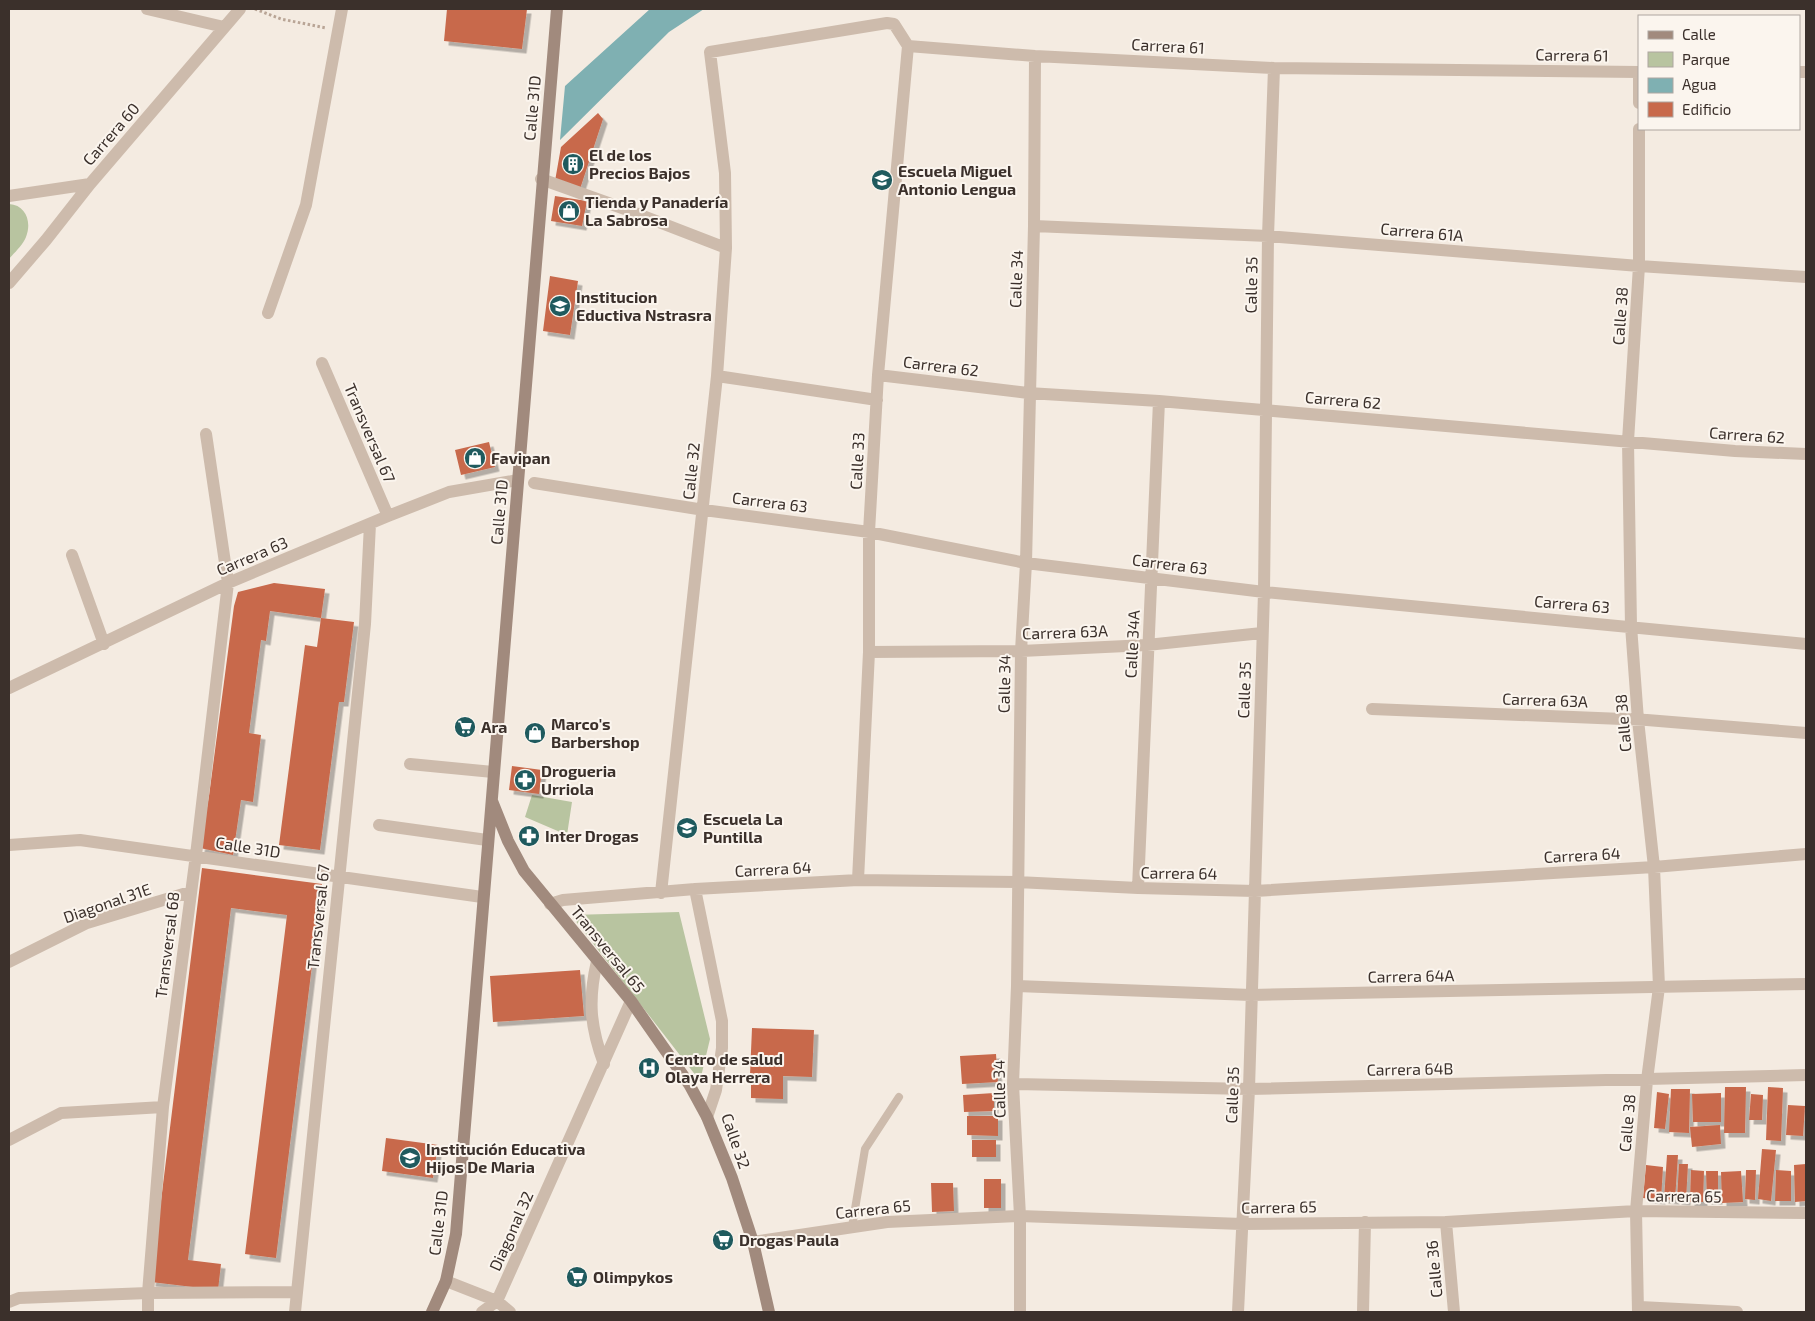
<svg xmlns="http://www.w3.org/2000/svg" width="1815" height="1321" viewBox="0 0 1815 1321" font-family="'Exo 2',sans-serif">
<defs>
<filter id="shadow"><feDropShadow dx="4.5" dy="4.5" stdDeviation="0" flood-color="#0004"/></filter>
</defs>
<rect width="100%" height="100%" fill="#f4ebe1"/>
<!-- green -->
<path fill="#b8c4a0" d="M9 204C26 205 32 222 26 237 23 245 14 253 9 259Z
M532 795 572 802 567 835 525 817Z
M679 912 710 1039 700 1081 571 915Z"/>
<!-- water -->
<path fill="#7fb0b2" d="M650 9H704L669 32 560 140 565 86Z"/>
<!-- building -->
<path fill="#c8694b" filter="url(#shadow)" d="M447 9H527L522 49 444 41Z
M598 113 603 119 580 189 555 181 561 147Z
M555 196 587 201 582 226 551 221Z
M550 276 578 281 570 335 543 331Z
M489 442 495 467 461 475 455 450Z
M274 583 325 589 321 618 270 611 266 641 261 640 249 733 261 735 253 802 241 800 233 855 200 848 209 796 234 606 238 592Z
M321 618 354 622 344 702H339L320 850 279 845 305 645 317 647Z
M512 766 542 770 539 794 509 790Z
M202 868 322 884 276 1258 245 1254 287 915 231 908 188 1260 221 1264 218 1290 151 1282Z
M580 970 584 1016 493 1022 490 976Z
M752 1028 814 1030 812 1077 783 1076V1099L751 1098V1076H775L750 1075Z
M996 1054 998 1082 962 1084 960 1056Z
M1725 1087H1746L1745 1133H1724Z
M1768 1087 1783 1088 1781 1141 1766 1140Z
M1671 1089H1690L1689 1133 1669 1132Z
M1657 1092 1669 1094 1665 1129 1654 1128Z
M994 1093V1111L964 1112 963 1095Z
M1721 1093V1122H1693L1692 1094Z
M1751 1094 1763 1095 1762 1120H1749Z
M1788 1105 1805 1106 1803 1136 1786 1135Z
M967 1116H998V1136L967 1135Z
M1720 1125 1721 1144 1692 1147 1690 1127Z
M386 1138 438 1145 433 1178 382 1171Z
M972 1140H996V1157H972Z
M1762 1149 1776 1150 1771 1201 1758 1199Z
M1667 1155H1678L1675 1200 1664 1199Z
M1679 1164H1688L1686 1201 1677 1200Z
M1806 1164V1201L1795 1202 1794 1165Z
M1646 1165 1663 1167 1661 1200 1643 1198Z
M1691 1170 1704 1171 1703 1202H1690Z
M1746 1170H1756L1755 1200 1745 1199Z
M1776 1170 1791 1171V1201H1775Z
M1706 1171H1718V1200H1707Z
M1741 1171 1743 1202 1722 1203 1721 1172Z
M984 1179H1001V1208H984Z
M931 1183H953L954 1211 932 1212Z"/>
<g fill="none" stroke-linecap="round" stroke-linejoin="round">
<!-- path -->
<path stroke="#b9a596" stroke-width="3" stroke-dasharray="2.5 2.5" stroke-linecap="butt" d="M255 9 281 19 326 28"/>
<!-- lane -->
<path stroke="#cdbbac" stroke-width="8" d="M852 1227 865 1149 899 1097"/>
<!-- street -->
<path stroke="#cdbbac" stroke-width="12" d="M147 9 224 27
M908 46 1035 56 1274 68 1639 72
M1639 72V103
M1799 72H1806
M541 179 625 209 726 248
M9 196 90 184
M1034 226 1268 236 1639 266 1806 277
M9 283 46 240 90 184 240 9
M268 313 306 205 342 9
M322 363 388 516
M878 375 1028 393 1159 401 1735 451 1806 454
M717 376 877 400
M534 483 704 510 869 532 1026 563 1264 592 1806 644
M72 555 104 644
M869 652 1021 651 1147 645 1262 633
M9 688 228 583 388 516 449 492 518 480
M1372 709 1647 720 1806 733
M410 764 493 772
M379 825 487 840
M9 845 80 840 482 897
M858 880 869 652V532L878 375 908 46
M1138 888 1159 401
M695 889 722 1021V1048L716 1090 707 1117
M661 893 717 376 726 248 725 173 710 52 887 23 894 24 908 46
M550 904 563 900 695 889 858 880 1017 882 1138 888 1255 891 1654 867 1806 854
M597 961C588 1000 590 1026 604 1064
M9 962 87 923 190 892
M1017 986 1251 995 1806 984
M1013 1084 1249 1089 1806 1075
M9 1140 61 1113 163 1107
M1446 1222 1454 1312
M753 1242 887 1222 1020 1216 1242 1224 1446 1222 1636 1211 1806 1213
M446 1281 497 1301 510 1312
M9 1302 19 1298 148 1293 297 1292
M1640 1307 1737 1312
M148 1312V1293L163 1107 196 855 228 583 206 434
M295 1312 365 624 370 524
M482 1312 497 1301 631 1001
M1020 1312V1216L1013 1084 1017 986 1021 651 1026 563 1034 226 1035 56
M1238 1312 1249 1089 1264 592 1268 236 1274 68
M1363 1312 1365 1222
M1638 1312 1636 1211 1647 1080 1659 987 1654 867 1638 720 1631 626 1628 441 1639 266V129"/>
<!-- secondary -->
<path stroke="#a18a7d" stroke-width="12" d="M492 801 508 841 524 871 631 1001 689 1084 707 1117 732 1178 753 1242 769 1312
M432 1312 446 1281 456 1234 557 9"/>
</g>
<!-- icons -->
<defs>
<g id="building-disc" transform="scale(1.125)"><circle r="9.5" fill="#1f5a5e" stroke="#fbf5ee"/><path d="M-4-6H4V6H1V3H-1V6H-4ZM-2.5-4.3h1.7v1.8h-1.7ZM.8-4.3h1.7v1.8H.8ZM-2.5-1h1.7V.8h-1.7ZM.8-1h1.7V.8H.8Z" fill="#fff"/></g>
<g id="school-disc" transform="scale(1.125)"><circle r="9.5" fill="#1f5a5e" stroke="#fbf5ee"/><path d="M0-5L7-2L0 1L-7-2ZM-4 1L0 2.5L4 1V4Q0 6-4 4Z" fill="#fff"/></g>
<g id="shop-disc" transform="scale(1.125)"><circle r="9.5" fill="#1f5a5e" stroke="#fbf5ee"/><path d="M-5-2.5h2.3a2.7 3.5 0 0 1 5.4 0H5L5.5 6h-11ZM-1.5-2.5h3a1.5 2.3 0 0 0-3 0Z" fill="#fff"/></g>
<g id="supermarket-disc" transform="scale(1.125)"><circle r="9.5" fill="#1f5a5e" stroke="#fbf5ee"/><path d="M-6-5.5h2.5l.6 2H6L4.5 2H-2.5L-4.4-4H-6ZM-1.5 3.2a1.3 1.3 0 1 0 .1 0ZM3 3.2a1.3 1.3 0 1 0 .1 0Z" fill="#fff"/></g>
<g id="pharmacy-disc" transform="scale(1.125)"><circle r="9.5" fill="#1f5a5e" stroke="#fbf5ee"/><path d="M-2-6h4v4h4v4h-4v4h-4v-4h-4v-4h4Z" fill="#fff"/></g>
<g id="hospital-disc" transform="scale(1.125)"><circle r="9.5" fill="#1f5a5e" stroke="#fbf5ee"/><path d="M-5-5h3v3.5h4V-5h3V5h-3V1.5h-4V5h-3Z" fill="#fff"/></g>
</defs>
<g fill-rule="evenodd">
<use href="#building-disc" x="573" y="164"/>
<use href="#school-disc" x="882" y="180"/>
<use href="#shop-disc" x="569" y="211"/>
<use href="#school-disc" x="560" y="306"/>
<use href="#shop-disc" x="475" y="458"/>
<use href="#supermarket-disc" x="465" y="727"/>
<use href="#shop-disc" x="535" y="733"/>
<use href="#pharmacy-disc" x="525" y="780"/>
<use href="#school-disc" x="687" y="828"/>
<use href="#pharmacy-disc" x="529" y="836"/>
<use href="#hospital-disc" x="649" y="1068"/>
<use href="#school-disc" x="410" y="1158"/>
<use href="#supermarket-disc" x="723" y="1240"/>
<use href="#supermarket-disc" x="577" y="1277"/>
</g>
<g text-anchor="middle" stroke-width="4" stroke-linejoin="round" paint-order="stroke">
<!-- street labels -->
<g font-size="16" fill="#3b302b" stroke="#fbf5ee">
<text transform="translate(1168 46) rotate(3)" y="6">Carrera 61</text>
<text transform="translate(1572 55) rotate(1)" y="6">Carrera 61</text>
<text transform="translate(532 108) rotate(-85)" y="6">Calle 31D</text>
<text transform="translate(111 134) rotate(-49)" y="6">Carrera 60</text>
<text transform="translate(1422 232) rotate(5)" y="6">Carrera 61A</text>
<text transform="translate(1016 279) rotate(-88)" y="6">Calle 34</text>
<text transform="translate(1251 285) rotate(-89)" y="6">Calle 35</text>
<text transform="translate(1620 316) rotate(-86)" y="6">Calle 38</text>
<text transform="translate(941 366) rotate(7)" y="6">Carrera 62</text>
<text transform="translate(1343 400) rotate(5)" y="6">Carrera 62</text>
<text transform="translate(370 433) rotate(67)" y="6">Transversal 67</text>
<text transform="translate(1747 435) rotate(4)" y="6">Carrera 62</text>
<text transform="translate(857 461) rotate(-87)" y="6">Calle 33</text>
<text transform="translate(691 471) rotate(-84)" y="6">Calle 32</text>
<text transform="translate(770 502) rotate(7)" y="6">Carrera 63</text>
<text transform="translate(499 512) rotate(-85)" y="6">Calle 31D</text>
<text transform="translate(252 556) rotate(-23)" y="6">Carrera 63</text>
<text transform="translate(1170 564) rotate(7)" y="6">Carrera 63</text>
<text transform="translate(1572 604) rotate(5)" y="6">Carrera 63</text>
<text transform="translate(1065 632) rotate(-2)" y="6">Carrera 63A</text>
<text transform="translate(1132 644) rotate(-87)" y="6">Calle 34A</text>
<text transform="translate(1004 684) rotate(-89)" y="6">Calle 34</text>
<text transform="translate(1244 690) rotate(-88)" y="6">Calle 35</text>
<text transform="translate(1545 700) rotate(2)" y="6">Carrera 63A</text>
<text transform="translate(1623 723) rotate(-95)" y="6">Calle 38</text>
<text transform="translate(248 847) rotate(9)" y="6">Calle 31D</text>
<text transform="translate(1582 855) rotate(-3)" y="6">Carrera 64</text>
<text transform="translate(773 869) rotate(-3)" y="6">Carrera 64</text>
<text transform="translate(1179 873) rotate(1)" y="6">Carrera 64</text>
<text transform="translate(107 903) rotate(-19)" y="6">Diagonal 31E</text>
<text transform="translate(318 917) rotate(-84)" y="6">Transversal 67</text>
<text transform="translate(167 945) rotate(-83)" y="6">Transversal 68</text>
<text transform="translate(608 949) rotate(51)" y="6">Transversal 65</text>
<text transform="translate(1411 976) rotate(-1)" y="6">Carrera 64A</text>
<text transform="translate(1410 1069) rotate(-1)" y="6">Carrera 64B</text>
<text transform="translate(999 1089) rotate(-91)" y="6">Calle 34</text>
<text transform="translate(1232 1095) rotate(-88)" y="6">Calle 35</text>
<text transform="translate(1627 1123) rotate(-85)" y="6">Calle 38</text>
<text transform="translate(736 1141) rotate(71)" y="6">Calle 32</text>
<text transform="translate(1684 1196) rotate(1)" y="6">Carrera 65</text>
<text transform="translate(1279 1207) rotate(-1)" y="6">Carrera 65</text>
<text transform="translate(873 1209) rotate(-6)" y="6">Carrera 65</text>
<text transform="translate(438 1223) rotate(-83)" y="6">Calle 31D</text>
<text transform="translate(511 1231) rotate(-66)" y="6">Diagonal 32</text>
<text transform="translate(1434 1269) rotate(-95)" y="6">Calle 36</text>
</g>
<!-- poi labels -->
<g font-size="16" font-weight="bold" fill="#3b302b" stroke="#fbf5ee" text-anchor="start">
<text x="589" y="161">El de los<tspan x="589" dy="18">Precios Bajos</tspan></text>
<text x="898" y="177">Escuela Miguel<tspan x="898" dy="18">Antonio Lengua</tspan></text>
<text x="585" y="208">Tienda y Panadería<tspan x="585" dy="18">La Sabrosa</tspan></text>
<text x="576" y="303">Institucion<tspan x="576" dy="18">Eductiva Nstrasra</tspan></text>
<text x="491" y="464">Favipan</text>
<text x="551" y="730">Marco's<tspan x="551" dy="18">Barbershop</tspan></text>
<text x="481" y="733">Ara</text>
<text x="541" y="777">Drogueria<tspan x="541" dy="18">Urriola</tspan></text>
<text x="703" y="825">Escuela La<tspan x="703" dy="18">Puntilla</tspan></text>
<text x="545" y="842">Inter Drogas</text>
<text x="665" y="1065">Centro de salud<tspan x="665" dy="18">Olaya Herrera</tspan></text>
<text x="426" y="1155">Institución Educativa<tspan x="426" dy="18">Hijos De Maria</tspan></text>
<text x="739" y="1246">Drogas Paula</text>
<text x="593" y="1283">Olimpykos</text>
</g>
</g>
<!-- border -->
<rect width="1815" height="1321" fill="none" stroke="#3b302b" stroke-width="20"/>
<!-- legend -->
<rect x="1638" y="15" width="162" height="115" fill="#fbf5ee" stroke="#aea6a0"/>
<rect x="1648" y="31" width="25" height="8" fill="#a18a7d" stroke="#aea6a0"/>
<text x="1682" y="40" font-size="15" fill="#3b302b">Calle</text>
<rect x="1648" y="52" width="25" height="15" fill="#b8c4a0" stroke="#aea6a0"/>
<text x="1682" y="65" font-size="15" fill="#3b302b">Parque</text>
<rect x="1648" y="78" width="25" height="15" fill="#7fb0b2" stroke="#aea6a0"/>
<text x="1682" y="90" font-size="15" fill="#3b302b">Agua</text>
<rect x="1648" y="102" width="25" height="15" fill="#c8694b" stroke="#aea6a0"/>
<text x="1682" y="115" font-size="15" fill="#3b302b">Edificio</text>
</svg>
